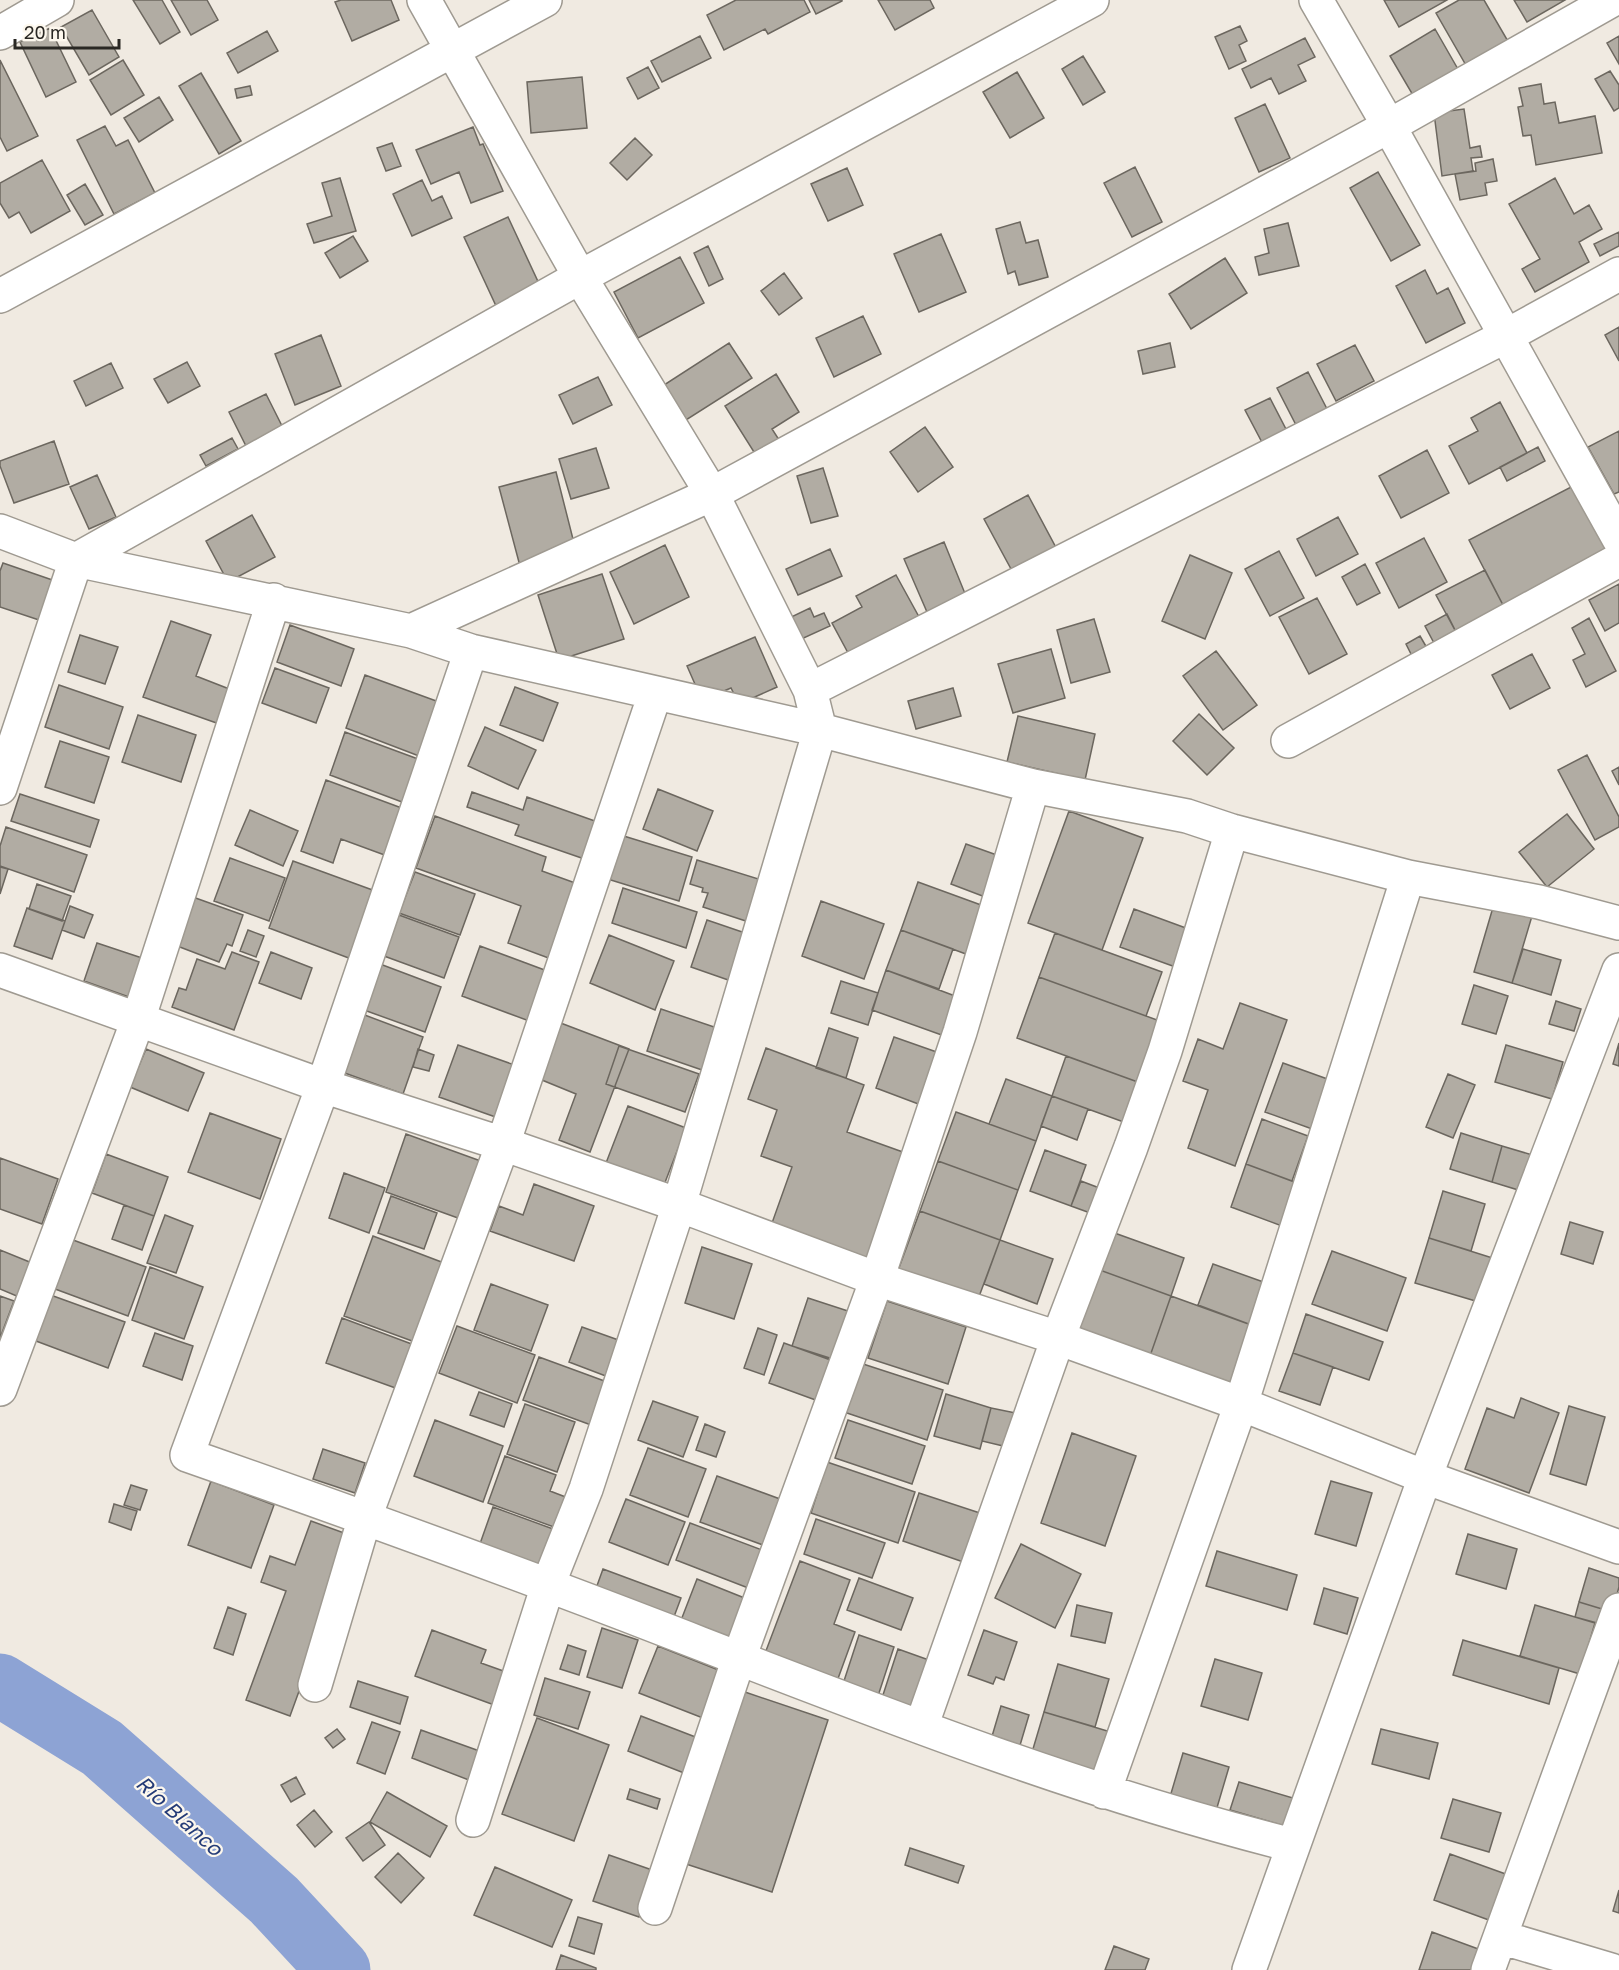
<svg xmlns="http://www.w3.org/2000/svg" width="1619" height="1970" viewBox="0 0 1619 1970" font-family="'Golos Text',sans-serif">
<rect width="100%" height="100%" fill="#f0eae1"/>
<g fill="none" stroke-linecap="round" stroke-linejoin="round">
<!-- river -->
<path stroke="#8da3d4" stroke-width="63" d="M0 1685 102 1748 274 1900 339 1970"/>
</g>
<!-- building -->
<path fill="#b1aca3" stroke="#6c675f" stroke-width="1.5" d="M133 0H162L180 32 160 44Z
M171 0H207L218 20 191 35Z
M341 0H391L399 20 352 41 335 2Z
M736 0H804L810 12 768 34 765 29 724 50 707 15Z
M809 0H842V1L816 14Z
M878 0H930L934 8 895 30Z
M1384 0H1447L1399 27Z
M1459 0H1484L1509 43 1467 67 1436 13Z
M1514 0H1565L1527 22Z
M92 10 119 57 89 75 61 27Z
M1240 26 1247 41 1239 45 1246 61 1229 69 1215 37Z
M50 28 76 82 46 97 20 42Z
M1435 29 1459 71 1414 97 1390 56Z
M267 31 278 51 238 73 227 53Z
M700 36 711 58 662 82 651 61Z
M1619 36V64L1607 43Z
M1305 38 1315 57 1298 65 1306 81 1279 94 1271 78 1251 88 1242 69Z
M1083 56 1105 92 1083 105 1062 69Z
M0 60 38 136 7 151 0 137Z
M123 60 144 95 111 115 90 80Z
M648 67 659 88 638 99 627 78Z
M1610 71 1619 85V108L1614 111 1595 79Z
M1017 72 1044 118 1010 138 983 92Z
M201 73 241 141 219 154 179 86Z
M582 77 587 128 531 133 527 82Z
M1541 84 1544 104 1555 102 1559 123 1595 116 1602 153 1536 165 1531 135 1523 136 1518 107 1523 106 1519 88Z
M250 86 252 95 237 98 235 89Z
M159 97 173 120 139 142 124 118Z
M1265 104 1290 158 1259 172 1235 118Z
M1464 109 1470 148 1480 146 1482 157 1471 158 1473 171 1442 176 1434 113Z
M105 126 116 146 128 140 155 193 114 214 77 140Z
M473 127 480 145 483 144 503 191 471 203 459 172 431 184 416 150Z
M635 138 652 155 627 180 610 163Z
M392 143 401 166 386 171 377 148Z
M1493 159 1497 181 1485 183 1487 195 1460 200 1455 174 1476 171 1475 163Z
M42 160 70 211 31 233 19 212 9 218 0 203V183Z
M1135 167 1162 222 1132 237 1104 183Z
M847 168 863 205 828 221 811 184Z
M1378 172 1420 245 1391 261 1350 188Z
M340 178 356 231 314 243 307 224 332 216 322 183Z
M1555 178 1574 214 1589 205 1602 229 1579 242 1589 262 1535 292 1522 269 1540 259 1509 204Z
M422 180 432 201 442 196 452 218 412 236 393 194Z
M85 184 103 215 85 225 67 195Z
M508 217 541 288 497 308 464 237Z
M1020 222 1026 243 1038 240 1048 277 1019 285 1015 271 1008 274 996 229Z
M1288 223 1299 266 1259 275 1255 257 1269 253 1264 229Z
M1619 232V246L1600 256 1594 244Z
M941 234 966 292 919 312 894 254Z
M353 236 368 261 340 278 325 253Z
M708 246 723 279 709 286 694 253Z
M680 257 704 303 638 338 614 292Z
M1225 258 1247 293 1191 329 1169 294Z
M1425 270 1437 294 1448 288 1465 323 1426 343 1396 286Z
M784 273 802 298 779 315 761 291Z
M863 316 881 354 834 377 816 338Z
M1619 327V361L1605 335Z
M321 335 341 386 295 405 275 354Z
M729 343 752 378 686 420 664 385Z
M1170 343 1175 367 1143 374 1138 351Z
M1355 345 1374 381 1336 401 1317 364Z
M187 362 200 386 168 403 154 379Z
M111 363 123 388 86 406 74 381Z
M1308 372 1327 409 1296 425 1277 388Z
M776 374 799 412 772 429 783 446 759 460 725 406Z
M598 377 612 405 573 424 559 395Z
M266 394 283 428 246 446 229 412Z
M1270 398 1289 435 1265 448 1245 410Z
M1500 402 1527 453 1469 484 1449 446 1478 431 1471 418Z
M925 427 953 467 918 492 890 452Z
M1619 431V492L1614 494 1588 447Z
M232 438 238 449 206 466 200 455Z
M54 441 69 484 14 503 0 466V461Z
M1538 447 1545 461 1507 481 1500 467Z
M596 448 609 488 571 499 559 459Z
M1427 450 1449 493 1401 518 1379 476Z
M823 468 838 516 811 523 797 476Z
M556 472 576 551 520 566 499 487Z
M97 475 116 517 89 529 70 487Z
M1573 486 1608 552 1504 607 1469 540Z
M1028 495 1061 557 1017 580 984 519Z
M252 515 275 557 228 582 206 541Z
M1338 517 1358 554 1316 576 1297 539Z
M1424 538 1447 582 1399 608 1376 563Z
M944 542 966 596 927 612 904 559Z
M665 545 689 597 634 624 610 572Z
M830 549 842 576 798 595 786 569Z
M1279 551 1304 598 1270 616 1245 569Z
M1190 555 1232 573 1205 639 1162 621Z
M3 563 64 584 51 624 0 607V571Z
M1365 564 1380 593 1357 605 1342 577Z
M1485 570 1504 607 1456 632 1436 595Z
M602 574 624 639 559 660 538 595Z
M896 575 924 626 854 664 832 623 862 607 856 596Z
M1619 584V623L1605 631 1589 600Z
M1317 598 1347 654 1309 674 1279 617Z
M810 608 814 617 824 613 830 626 797 641 787 619Z
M1447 614 1456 632 1434 643 1425 626Z
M1589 618 1616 671 1586 687 1573 660 1585 654 1572 628Z
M1094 619 1110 672 1071 683 1057 630Z
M171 621 211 635 196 676 237 692 225 726 143 697Z
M290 625 354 649 341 686 277 662Z
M80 635 118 647 105 684 68 672Z
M1420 636 1427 648 1412 656 1406 644Z
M755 637 777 687 739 704 731 688 702 700 687 666Z
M1051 649 1065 698 1013 713 998 664Z
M1216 651 1257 705 1223 730 1183 676Z
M1532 654 1550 688 1510 709 1492 675Z
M275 668 329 688 316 723 262 703Z
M365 675 439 702 419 756 346 728Z
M59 685 123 707 109 749 45 727Z
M515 687 558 703 543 741 500 725Z
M953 688 961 716 916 729 908 701Z
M1199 714 1234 748 1207 775 1173 741Z
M138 715 196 735 181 782 122 762Z
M1018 716 1095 734 1085 780 1007 762Z
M485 727 536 750 518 789 468 766Z
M345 732 418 759 402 802 330 775Z
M60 741 109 757 94 803 45 787Z
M1587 755 1619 817V827L1595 840 1558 770Z
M1619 767V785L1612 771Z
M326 780 407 810 390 857 341 839 333 863 301 851Z
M658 789 713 811 697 851 643 829Z
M472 792 523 810 527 797 609 826 596 863 515 835 519 825 467 807Z
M20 794 99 820 90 847 11 821Z
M250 810 298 831 283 866 235 845Z
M1069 811 1143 838 1102 950 1028 923Z
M1567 814 1594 849 1547 887 1519 852Z
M435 816 546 857 542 871 589 888 562 963 508 943 521 906 416 868Z
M6 827 87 855 74 892 0 866V846Z
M614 833 692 857 679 901 601 877Z
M966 844 1008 859 993 900 951 884Z
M230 858 285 878 269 921 214 901Z
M697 860 771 883 758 925 703 907 708 893 702 892 703 888 690 884Z
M293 861 378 892 354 960 269 928Z
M0 867 8 869 0 894Z
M415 872 475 894 460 935 399 913Z
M918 882 992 909 974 957 901 930Z
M37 884 71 896 62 921 29 909Z
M623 888 697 912 686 948 612 923Z
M190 896 243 915 232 946 227 944 219 962 172 944Z
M821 901 884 924 864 979 802 956Z
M1494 904 1532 916 1512 983 1474 972Z
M70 906 93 915 84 938 62 930Z
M27 908 65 921 52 959 14 946Z
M1134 909 1194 931 1181 969 1120 947Z
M399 915 459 937 444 978 384 956Z
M707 920 751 935 734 982 691 967Z
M248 930 264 936 256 957 240 951Z
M901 930 953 949 939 989 886 970Z
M1055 933 1162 972 1146 1016 1039 977Z
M609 935 674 961 655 1010 590 983Z
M97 943 142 958 129 997 84 981Z
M480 946 558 975 540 1025 462 996Z
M1523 949 1561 960 1551 995 1512 983Z
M232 952 259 962 234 1030 172 1007 179 988 186 990 197 959 225 969Z
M271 952 312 968 301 999 259 983Z
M380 964 441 987 425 1032 364 1010Z
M886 970 963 999 950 1038 872 1010Z
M1039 977 1168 1024 1146 1085 1017 1038Z
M841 981 878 993 868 1025 831 1013Z
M1474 985 1508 996 1496 1034 1462 1024Z
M1556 1001 1581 1009 1574 1031 1549 1024Z
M1240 1003 1287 1020 1235 1166 1188 1148 1208 1090 1183 1081 1198 1039 1223 1049Z
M661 1009 720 1029 705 1071 647 1051Z
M362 1014 423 1037 403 1094 342 1072Z
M558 1022 629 1049 590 1152 559 1140 576 1094 537 1078Z
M829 1028 858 1038 846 1078 816 1068Z
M894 1037 948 1056 929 1108 876 1088Z
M1619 1043V1066L1613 1064Z
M458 1045 523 1068 504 1120 439 1097Z
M1506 1045 1563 1062 1552 1099 1495 1082Z
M619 1046 699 1074 685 1112 606 1084Z
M766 1048 864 1085 847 1132 914 1156 876 1261 772 1223 792 1167 761 1156 777 1110 748 1099Z
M146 1049 204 1073 188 1111 130 1087Z
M418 1049 434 1055 429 1071 413 1067Z
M1066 1056 1146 1085 1132 1125 1052 1096Z
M1283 1063 1333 1081 1315 1130 1265 1112Z
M1448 1074 1475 1085 1453 1138 1426 1127Z
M1006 1079 1052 1096 1036 1141 989 1124Z
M1052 1096 1088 1109 1077 1140 1041 1126Z
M628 1106 686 1128 664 1185 606 1163Z
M956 1112 1036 1141 1018 1190 938 1161Z
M210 1113 281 1139 260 1199 188 1172Z
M1262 1119 1308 1136 1292 1181 1246 1164Z
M1461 1133 1502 1146 1492 1182 1450 1169Z
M406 1134 489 1164 469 1222 386 1192Z
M1502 1146 1539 1157 1528 1193 1492 1182Z
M1045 1150 1086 1165 1071 1206 1030 1191Z
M106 1154 168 1177 154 1216 92 1193Z
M0 1158 58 1179 42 1224 0 1209Z
M938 1161 1018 1190 1000 1240 920 1211Z
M1246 1164 1305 1186 1290 1229 1231 1207Z
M344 1173 385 1188 369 1233 329 1218Z
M1081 1181 1102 1189 1093 1214 1071 1206Z
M534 1184 594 1206 574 1261 490 1231 499 1206 523 1215Z
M1443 1191 1485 1204 1471 1251 1429 1238Z
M391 1196 437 1213 424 1249 378 1233Z
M124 1205 154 1216 142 1250 112 1239Z
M920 1211 1000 1240 977 1302 897 1273Z
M165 1215 193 1226 176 1273 147 1263Z
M1570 1222 1603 1232 1593 1264 1561 1254Z
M1109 1231 1184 1258 1171 1296 1097 1269Z
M373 1236 452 1266 423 1345 344 1316Z
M65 1237 146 1267 128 1316 47 1286Z
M1429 1238 1502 1261 1489 1305 1415 1283Z
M1000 1240 1053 1259 1037 1304 984 1284Z
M702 1247 752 1264 734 1319 685 1303Z
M0 1250 32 1263 19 1297 0 1289Z
M1332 1251 1406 1278 1387 1331 1312 1304Z
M1213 1264 1269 1284 1254 1326 1198 1305Z
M150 1267 203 1287 184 1339 132 1320Z
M1097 1269 1171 1296 1150 1356 1075 1329Z
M491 1284 548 1305 531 1351 474 1330Z
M45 1293 125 1322 108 1368 28 1338Z
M0 1296 14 1301 0 1338Z
M1171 1296 1254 1326 1233 1386 1150 1356Z
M808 1298 851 1312 836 1360 792 1346Z
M887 1301 966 1327 948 1384 868 1358Z
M1306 1314 1383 1342 1369 1380 1293 1353Z
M342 1318 417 1346 401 1390 326 1363Z
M457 1326 535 1355 517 1403 439 1373Z
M582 1327 624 1342 611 1378 569 1362Z
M758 1328 777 1335 764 1375 744 1368Z
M155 1333 193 1346 182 1380 143 1366Z
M784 1343 836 1362 821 1402 769 1383Z
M1293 1353 1333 1367 1320 1405 1279 1391Z
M539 1357 618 1386 602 1429 523 1400Z
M860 1363 943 1390 927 1440 844 1412Z
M479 1392 512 1404 504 1427 470 1415Z
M946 1394 991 1408 980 1449 934 1436Z
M1521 1398 1559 1413 1529 1493 1465 1469 1487 1408 1514 1418Z
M653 1401 698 1417 683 1457 638 1440Z
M525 1404 575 1422 557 1472 507 1454Z
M1569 1406 1605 1417 1586 1485 1550 1474Z
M991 1408 1025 1415 1016 1449 982 1441Z
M435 1420 503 1446 483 1502 414 1476Z
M848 1420 925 1446 912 1484 835 1458Z
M705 1424 725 1432 716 1457 696 1450Z
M1072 1433 1136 1456 1105 1546 1041 1523Z
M648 1448 706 1469 688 1517 630 1495Z
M323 1449 365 1463 355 1493 313 1479Z
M505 1456 556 1475 550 1491 576 1501 565 1531 488 1503Z
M827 1462 915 1492 898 1543 811 1513Z
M717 1476 791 1503 774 1549 700 1522Z
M211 1481 274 1505 251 1568 188 1545Z
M1331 1481 1372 1493 1356 1546 1315 1534Z
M131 1485 147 1490 140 1510 124 1505Z
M919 1493 989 1516 972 1565 903 1541Z
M626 1499 685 1522 668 1565 609 1542Z
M114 1504 137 1511 131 1530 109 1522Z
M493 1507 564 1533 547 1581 476 1555Z
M816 1519 885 1543 872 1578 804 1554Z
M311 1521 355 1537 290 1716 246 1700 286 1591 261 1582 270 1556 295 1565Z
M690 1523 770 1553 756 1591 676 1560Z
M1468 1534 1517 1549 1506 1589 1456 1574Z
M1021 1544 1081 1574 1055 1628 995 1598Z
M1217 1551 1297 1575 1287 1610 1206 1586Z
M800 1561 850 1580 834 1624 855 1632 836 1684 764 1656Z
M1589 1568 1619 1578V1587L1612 1612 1579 1602Z
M603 1569 681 1598 672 1622 594 1594Z
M859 1578 913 1598 901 1630 847 1610Z
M697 1579 752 1601 733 1650 678 1628Z
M1324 1588 1358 1598 1347 1634 1314 1624Z
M1579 1602 1612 1612 1608 1626 1575 1617Z
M1077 1605 1112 1613 1105 1643 1071 1636Z
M1535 1605 1595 1623 1580 1674 1520 1656Z
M228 1607 246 1614 233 1655 214 1648Z
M602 1628 638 1640 622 1688 587 1677Z
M432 1630 486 1650 481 1663 509 1673 497 1706 415 1676Z
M984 1630 1017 1642 1004 1680 996 1677 993 1684 968 1675Z
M859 1635 894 1647 877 1699 842 1687Z
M1463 1640 1559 1668 1549 1704 1453 1675Z
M568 1645 586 1651 579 1675 560 1669Z
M658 1646 726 1673 708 1720 639 1693Z
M898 1649 940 1664 923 1715 881 1701Z
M1215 1659 1262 1673 1248 1720 1201 1706Z
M1058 1664 1109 1679 1095 1727 1044 1712Z
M545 1678 590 1692 578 1729 534 1715Z
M358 1681 408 1697 400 1724 350 1707Z
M742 1691 828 1720 772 1892 686 1864Z
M1001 1706 1029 1715 1018 1752 990 1743Z
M1044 1712 1114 1733 1100 1780 1030 1759Z
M641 1716 698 1738 684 1773 628 1751Z
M537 1718 609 1745 574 1841 502 1814Z
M372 1722 400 1732 385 1774 357 1763Z
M337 1729 345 1739 333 1748 325 1738Z
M1381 1729 1438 1743 1429 1779 1372 1764Z
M421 1730 485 1753 474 1782 412 1758Z
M1183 1753 1229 1767 1213 1821 1167 1807Z
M296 1777 305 1794 291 1802 281 1785Z
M1239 1782 1303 1801 1295 1829 1230 1810Z
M630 1789 660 1799 657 1809 627 1799Z
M387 1792 447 1826 430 1857 370 1822Z
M1453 1799 1501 1813 1489 1852 1441 1838Z
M314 1810 332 1832 315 1847 297 1825Z
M369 1822 385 1845 363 1861 346 1838Z
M910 1848 964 1866 958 1883 905 1865Z
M398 1853 424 1878 401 1903 375 1877Z
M1450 1854 1514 1877 1497 1923 1434 1900Z
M609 1855 655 1871 639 1917 593 1901Z
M495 1867 572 1900 552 1947 474 1915Z
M1619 1890V1913L1613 1911Z
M578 1917 602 1924 594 1954 569 1946Z
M1432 1932 1481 1950 1474 1970H1419Z
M1114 1946 1149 1959 1145 1970H1105Z
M561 1955 596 1968V1970H556Z"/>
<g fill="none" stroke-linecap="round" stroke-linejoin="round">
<!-- minor casing -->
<g stroke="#9f9a91" stroke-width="36">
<path id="minor" d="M424 0 580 277 712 494 810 690 820 730 679 1205 586 1489 548 1585 473 1820
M1316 0 1389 126 1619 539
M0 33 57 0
M0 296 545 0
M0 531 76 560 411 631 471 651 820 730 1033 786 1187 816 1232 831 1408 877 1539 902 1619 923
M411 631 712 494 1389 126 1612 0
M471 651 323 1086 187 1455C347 1511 505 1568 663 1629 870 1709 1077 1791 1292 1845
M810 690 1506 336 1619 274
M1288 741 1619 560
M0 788 76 560 580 277 1092 0
M0 970 323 1086 503 1144 679 1205 877 1279 1058 1338 1241 1404 1425 1477 1619 1547
M0 1389 138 1020 274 600
M315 1685 365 1517 503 1144 655 694
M921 1727 1058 1338 1131 1147 1165 1051 1232 831
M1104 1792 1241 1404 1408 877
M655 1908 739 1658 877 1279 960 1032 1033 786
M1500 1937 1611 1970
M1249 1970 1425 1477 1619 970
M1488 1970 1619 1610"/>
</g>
<!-- minor -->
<use href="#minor" stroke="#fff" stroke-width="33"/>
</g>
<g text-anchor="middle" stroke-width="4.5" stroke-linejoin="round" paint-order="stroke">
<!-- water labels -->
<g font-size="21" font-style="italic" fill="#253c78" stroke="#fdf8ee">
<text transform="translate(179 1816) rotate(42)" y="7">Río Blanco</text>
</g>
</g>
<!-- scale -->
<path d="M15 39v9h104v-9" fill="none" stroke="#2a2824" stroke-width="3"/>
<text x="24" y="39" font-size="18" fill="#2a2824" stroke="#fdf8ee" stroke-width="4.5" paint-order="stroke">20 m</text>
</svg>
